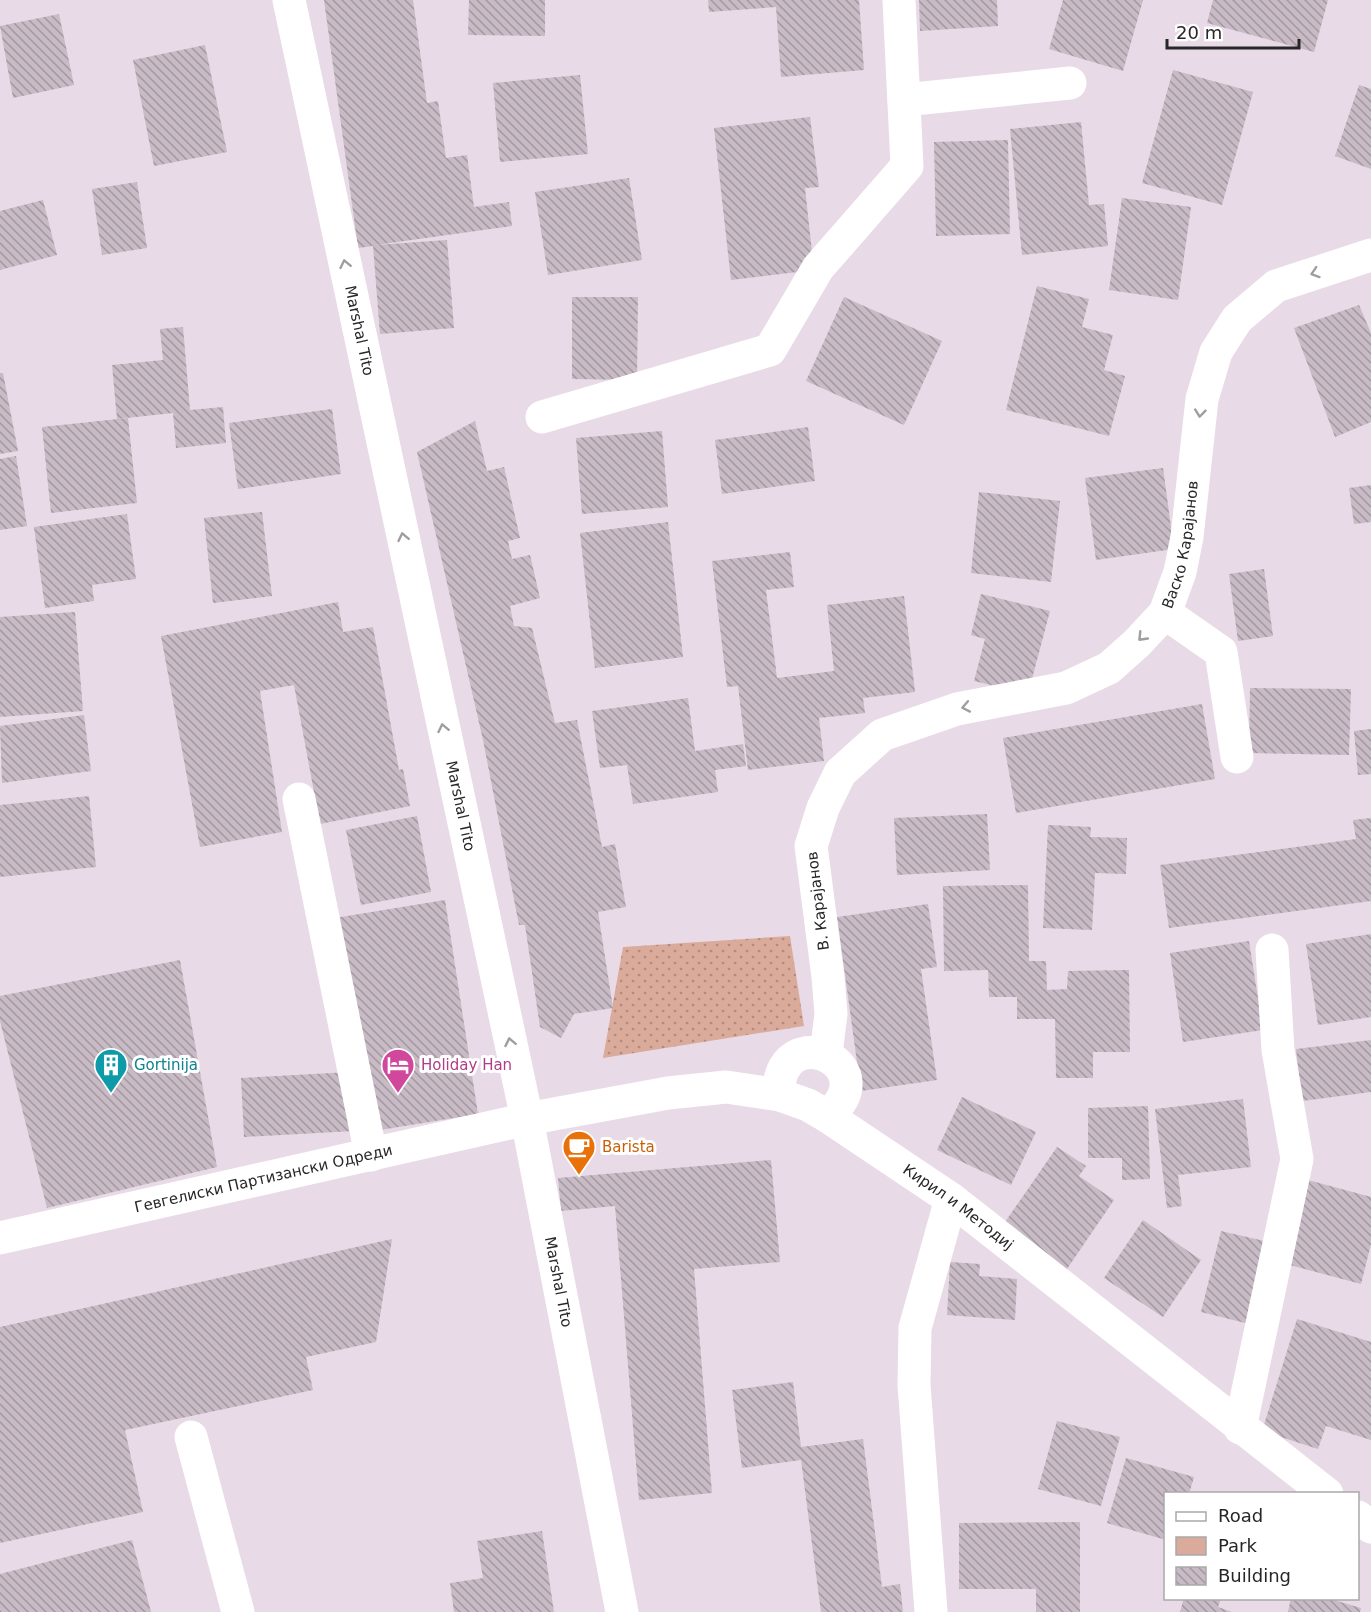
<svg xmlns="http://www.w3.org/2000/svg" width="1371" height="1612" viewBox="0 0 1371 1612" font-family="'DejaVu Sans',sans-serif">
<defs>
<pattern id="green-dots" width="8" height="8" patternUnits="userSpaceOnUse" patternTransform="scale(1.5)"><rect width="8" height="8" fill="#daab9b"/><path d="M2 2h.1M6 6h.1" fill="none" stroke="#b18b7e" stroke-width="1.8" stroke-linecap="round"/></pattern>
<pattern id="building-back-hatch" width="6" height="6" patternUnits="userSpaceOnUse" patternTransform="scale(1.5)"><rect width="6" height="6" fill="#c8bbc5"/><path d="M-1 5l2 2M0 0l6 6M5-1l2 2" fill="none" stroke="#a298a0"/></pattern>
</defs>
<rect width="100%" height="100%" fill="#e8dae6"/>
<!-- green -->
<path fill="url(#green-dots)" d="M790 936 804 1026 603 1058 623 947Z"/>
<!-- building -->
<path fill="url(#building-back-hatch)" d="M324 0H413L427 103 438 101 446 158 467 155 474 207 509 202 512 226 376 245 447 240 454 328 380 334 373 246 358 248Z
M469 0H545V36L468 35Z
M708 0H859L864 70 781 77 776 7 709 12Z
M919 0H997L998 26 920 31Z
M1063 0H1143L1123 71 1049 49Z
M1213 0H1328L1314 52 1207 23Z
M59 14 74 85 13 98 0 26Z
M205 45 227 152 154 166 133 60Z
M1173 70 1253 92 1222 205 1142 183Z
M580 75 588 154 500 162 493 83Z
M1359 85 1371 89V169L1335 156Z
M810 117 819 187 805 188 814 270 731 280 714 128Z
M1081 122 1089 205 1104 204 1108 246 1022 255 1010 129Z
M1008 140 1010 234 936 236 934 142Z
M629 178 642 260 548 275 535 192Z
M137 182 147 248 102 255 92 189Z
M1122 198 1191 207 1178 300 1109 290Z
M43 200 57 255 0 270V211Z
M1037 286 1089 299 1082 327 1113 335 1104 370 1125 376 1109 436 1006 410Z
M572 297H638L637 380 572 379Z
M844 297 942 341 904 425 806 381Z
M1359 305 1371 333V422L1335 437 1294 328Z
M183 327 190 410 223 407 226 443 176 448 173 413 117 419 112 365 163 360 160 329Z
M0 373H3L18 451 0 454Z
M332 409 341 474 238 489 229 423Z
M128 418 137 503 51 513 42 427Z
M475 421 487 471 504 467 520 538 508 541 512 559 530 555 540 598 510 606 514 626 532 628 555 723 577 720 602 847 615 844 626 907 598 912 613 1008 574 1014 561 1038 540 1027 525 925H519L483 740 417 452Z
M808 427 815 481 722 494 715 440Z
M662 431 668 507 582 514 576 438Z
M16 456 27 526 0 530V459Z
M1163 468 1174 549 1096 560 1085 478Z
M1371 485V522L1354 524 1349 488Z
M979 492 1060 501 1051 582 971 573Z
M262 512 272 596 213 603 204 518Z
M127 514 136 579 92 585 94 601 45 608 34 527Z
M668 522 683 657 595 668 580 533Z
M790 552 794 587 766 590 777 678 834 671 827 605 904 596 915 692 863 698 865 713 819 718 824 761 748 770 738 686 727 687 712 561Z
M1264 569 1273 636 1238 641 1229 574Z
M981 594 1050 611 1028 694 974 681 985 639 971 635Z
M338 602 343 632 373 627 399 770 403 769 410 806 320 824 294 685 260 691 282 832 200 847 161 636Z
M75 612 83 711 0 717V617Z
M1250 688 1351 689 1349 755 1249 753Z
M688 698 695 751 743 744 746 766 715 770 718 792 633 804 627 765 600 768 592 711Z
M1202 704 1215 779 1016 813 1003 738Z
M84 715 91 771 2 783 0 726Z
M1371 729V774L1358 775 1354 731Z
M89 796 96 867 0 877V805Z
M987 814 990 870 897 875 894 818Z
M417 816 431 892 361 905 346 830Z
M1371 818V901L1169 928 1160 865 1356 839 1353 820Z
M1048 825 1091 827 1090 837 1127 838 1126 874 1095 873 1092 930 1043 928Z
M1028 885 1029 961H1046L1047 990 1067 989 1068 971 1129 970 1130 1052H1093V1078H1056L1055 1019H1017V997H989L988 970 944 971 943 886Z
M445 900 478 1114 368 1132 335 918Z
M928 904 937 967 921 969 937 1080 861 1091 837 917Z
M1371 934V1017L1318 1025 1306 944Z
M1249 941 1263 1030 1183 1042 1170 953Z
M180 960 217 1167 47 1208 0 1021V996Z
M1371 1040V1092L1302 1101 1296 1049Z
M350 1072 354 1131 244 1137 241 1078Z
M962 1097 1036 1132 1011 1185 937 1150Z
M1243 1099 1251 1167 1178 1175 1182 1206 1167 1208 1155 1109Z
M1148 1106 1150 1179 1122 1180V1158H1088V1108Z
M1057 1147 1086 1166 1079 1176 1114 1200 1067 1269 1003 1225Z
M771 1160 780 1262 694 1269 712 1493 639 1500 615 1206 561 1211 558 1178Z
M1308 1180 1371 1197V1244L1361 1284 1286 1264Z
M1143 1220 1201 1260 1163 1317 1104 1278Z
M1221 1231 1277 1244 1257 1326 1201 1312Z
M392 1239 376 1342 306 1357 313 1390 125 1430 143 1512 0 1543V1327Z
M950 1262 980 1264 979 1276 1017 1279 1015 1320 947 1315Z
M1297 1319 1371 1342V1440L1326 1426 1318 1449 1262 1431Z
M793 1382 801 1447 863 1439 882 1587 900 1584 903 1612H821L801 1460 742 1468 732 1390Z
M1057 1421 1120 1437 1101 1506 1038 1489Z
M1126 1458 1194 1477 1189 1494H1166V1540L1107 1523Z
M1080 1522V1612H1036V1589H959V1523Z
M542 1531 554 1612H454L450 1583 483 1578 477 1541Z
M132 1540 151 1612H0V1574Z
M1184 1598H1221L1218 1607 1232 1612H1180Z
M1291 1598H1327L1361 1608 1360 1612H1288Z"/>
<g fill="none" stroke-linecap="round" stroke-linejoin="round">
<!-- minor -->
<g stroke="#fff" stroke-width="33">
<path id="s1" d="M289 0 527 1119 622 1612"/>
<path d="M904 100 1070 83"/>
<path d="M542 417 770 350 818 268 907 166 899 0"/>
<path d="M1165 613 1221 652 1237 757"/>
<path d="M299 799 371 1155"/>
<path id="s2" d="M826 1054 831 1014 828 977 811 846 823 808 840 773 882 735 957 709 1066 688 1109 668 1137 643 1165 613 1180 572 1187 537 1202 399 1216 352 1237 319 1276 286 1371 255"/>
<path d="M780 1095C780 1089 779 1081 781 1076 797 1023 884 1070 827 1116"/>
<path id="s3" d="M0 1238 527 1119 668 1093 726 1087 780 1095 808 1105 827 1116 951 1199 1327 1494"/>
<path d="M1240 1428 1297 1159 1278 1050 1272 950"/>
<path d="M191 1437 238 1612"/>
<path d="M1358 1517 1371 1527"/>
<path d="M931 1612 914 1385 915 1328 951 1199"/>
</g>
</g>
<!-- one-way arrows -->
<defs><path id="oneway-chevron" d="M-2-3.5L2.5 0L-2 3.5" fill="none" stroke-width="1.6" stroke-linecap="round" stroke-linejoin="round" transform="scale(1.5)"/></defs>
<g stroke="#9e9e9e">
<use href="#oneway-chevron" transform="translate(345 264) rotate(-102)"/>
<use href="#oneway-chevron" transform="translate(1315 273) rotate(162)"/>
<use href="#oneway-chevron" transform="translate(1200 413) rotate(96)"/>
<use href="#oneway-chevron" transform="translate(403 537) rotate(-102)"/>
<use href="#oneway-chevron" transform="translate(1142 637) rotate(134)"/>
<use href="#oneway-chevron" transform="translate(966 707) rotate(169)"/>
<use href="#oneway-chevron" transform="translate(443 728) rotate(-102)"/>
<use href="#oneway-chevron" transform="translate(510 1042) rotate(-102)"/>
</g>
<!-- icons -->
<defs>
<g id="building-pin" transform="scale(1.725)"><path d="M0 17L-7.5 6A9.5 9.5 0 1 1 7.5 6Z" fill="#0f9aa8" stroke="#fff"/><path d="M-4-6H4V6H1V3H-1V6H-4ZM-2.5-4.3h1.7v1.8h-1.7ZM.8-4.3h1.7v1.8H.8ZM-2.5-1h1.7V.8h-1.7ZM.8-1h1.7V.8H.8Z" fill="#fff"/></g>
<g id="hotel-pin" transform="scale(1.725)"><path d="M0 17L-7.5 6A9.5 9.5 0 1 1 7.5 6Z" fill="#d1479c" stroke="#fff"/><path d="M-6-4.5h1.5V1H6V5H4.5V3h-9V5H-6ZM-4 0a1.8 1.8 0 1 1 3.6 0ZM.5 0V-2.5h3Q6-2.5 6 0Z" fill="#fff"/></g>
<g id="cafe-pin" transform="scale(1.725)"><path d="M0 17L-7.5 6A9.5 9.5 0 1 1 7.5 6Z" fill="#e8710a" stroke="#fff"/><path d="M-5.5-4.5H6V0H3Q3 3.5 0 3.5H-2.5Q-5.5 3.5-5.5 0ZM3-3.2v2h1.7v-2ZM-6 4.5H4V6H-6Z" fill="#fff"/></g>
</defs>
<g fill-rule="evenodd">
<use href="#building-pin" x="111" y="1065"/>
<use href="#hotel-pin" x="398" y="1065"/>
<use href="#cafe-pin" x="579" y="1147"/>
</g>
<g text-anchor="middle" stroke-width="6" stroke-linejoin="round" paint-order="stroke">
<!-- street labels -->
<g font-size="15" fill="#272727" stroke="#fff">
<text dy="5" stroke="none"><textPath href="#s1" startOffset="338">Marshal Tito</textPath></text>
<text dy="5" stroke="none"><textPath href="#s2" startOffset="732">Вaско Карајанов</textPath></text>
<text dy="5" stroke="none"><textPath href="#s1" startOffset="824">Marshal Tito</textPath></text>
<text transform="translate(818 901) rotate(-97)" y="5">В. Карајанов</text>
<text dy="5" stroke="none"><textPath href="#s3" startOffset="270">Гевгелиски Партизански Одреди</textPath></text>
<text dy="5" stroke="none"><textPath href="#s3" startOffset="1008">Кирил и Методиј</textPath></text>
<text dy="5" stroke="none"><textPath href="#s1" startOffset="1310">Marshal Tito</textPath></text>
</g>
<!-- culture labels -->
<g font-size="15" fill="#0d838f" stroke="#fff" text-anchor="start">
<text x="134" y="1070">Gortinija</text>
</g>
<!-- hotel labels -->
<g font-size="15" fill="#b23c85" stroke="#fff" text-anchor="start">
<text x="421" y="1070">Holiday Han</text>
</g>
<!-- food labels -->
<g font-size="15" fill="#c56008" stroke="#fff" text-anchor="start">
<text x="602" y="1152">Barista</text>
</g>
</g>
<!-- legend -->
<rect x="1164" y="1492" width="195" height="108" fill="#ffffff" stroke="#a9a9a9" stroke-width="1.5"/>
<rect x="1176" y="1512" width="30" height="9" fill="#ffffff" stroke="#a9a9a9" stroke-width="1.5"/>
<text x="1218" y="1522" font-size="18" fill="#272727">Road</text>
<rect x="1176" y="1537" width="30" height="18" fill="#daab9b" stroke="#a9a9a9" stroke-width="1.5"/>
<text x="1218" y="1552" font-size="18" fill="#272727">Park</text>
<rect x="1176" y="1567" width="30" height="18" fill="url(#building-back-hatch)" stroke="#a9a9a9" stroke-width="1.5"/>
<text x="1218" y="1582" font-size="18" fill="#272727">Building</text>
<!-- scale -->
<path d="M1167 39v9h132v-9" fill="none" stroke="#272727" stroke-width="3"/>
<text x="1176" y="39" font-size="18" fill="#272727" stroke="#ffffff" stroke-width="4.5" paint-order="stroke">20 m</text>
</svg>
